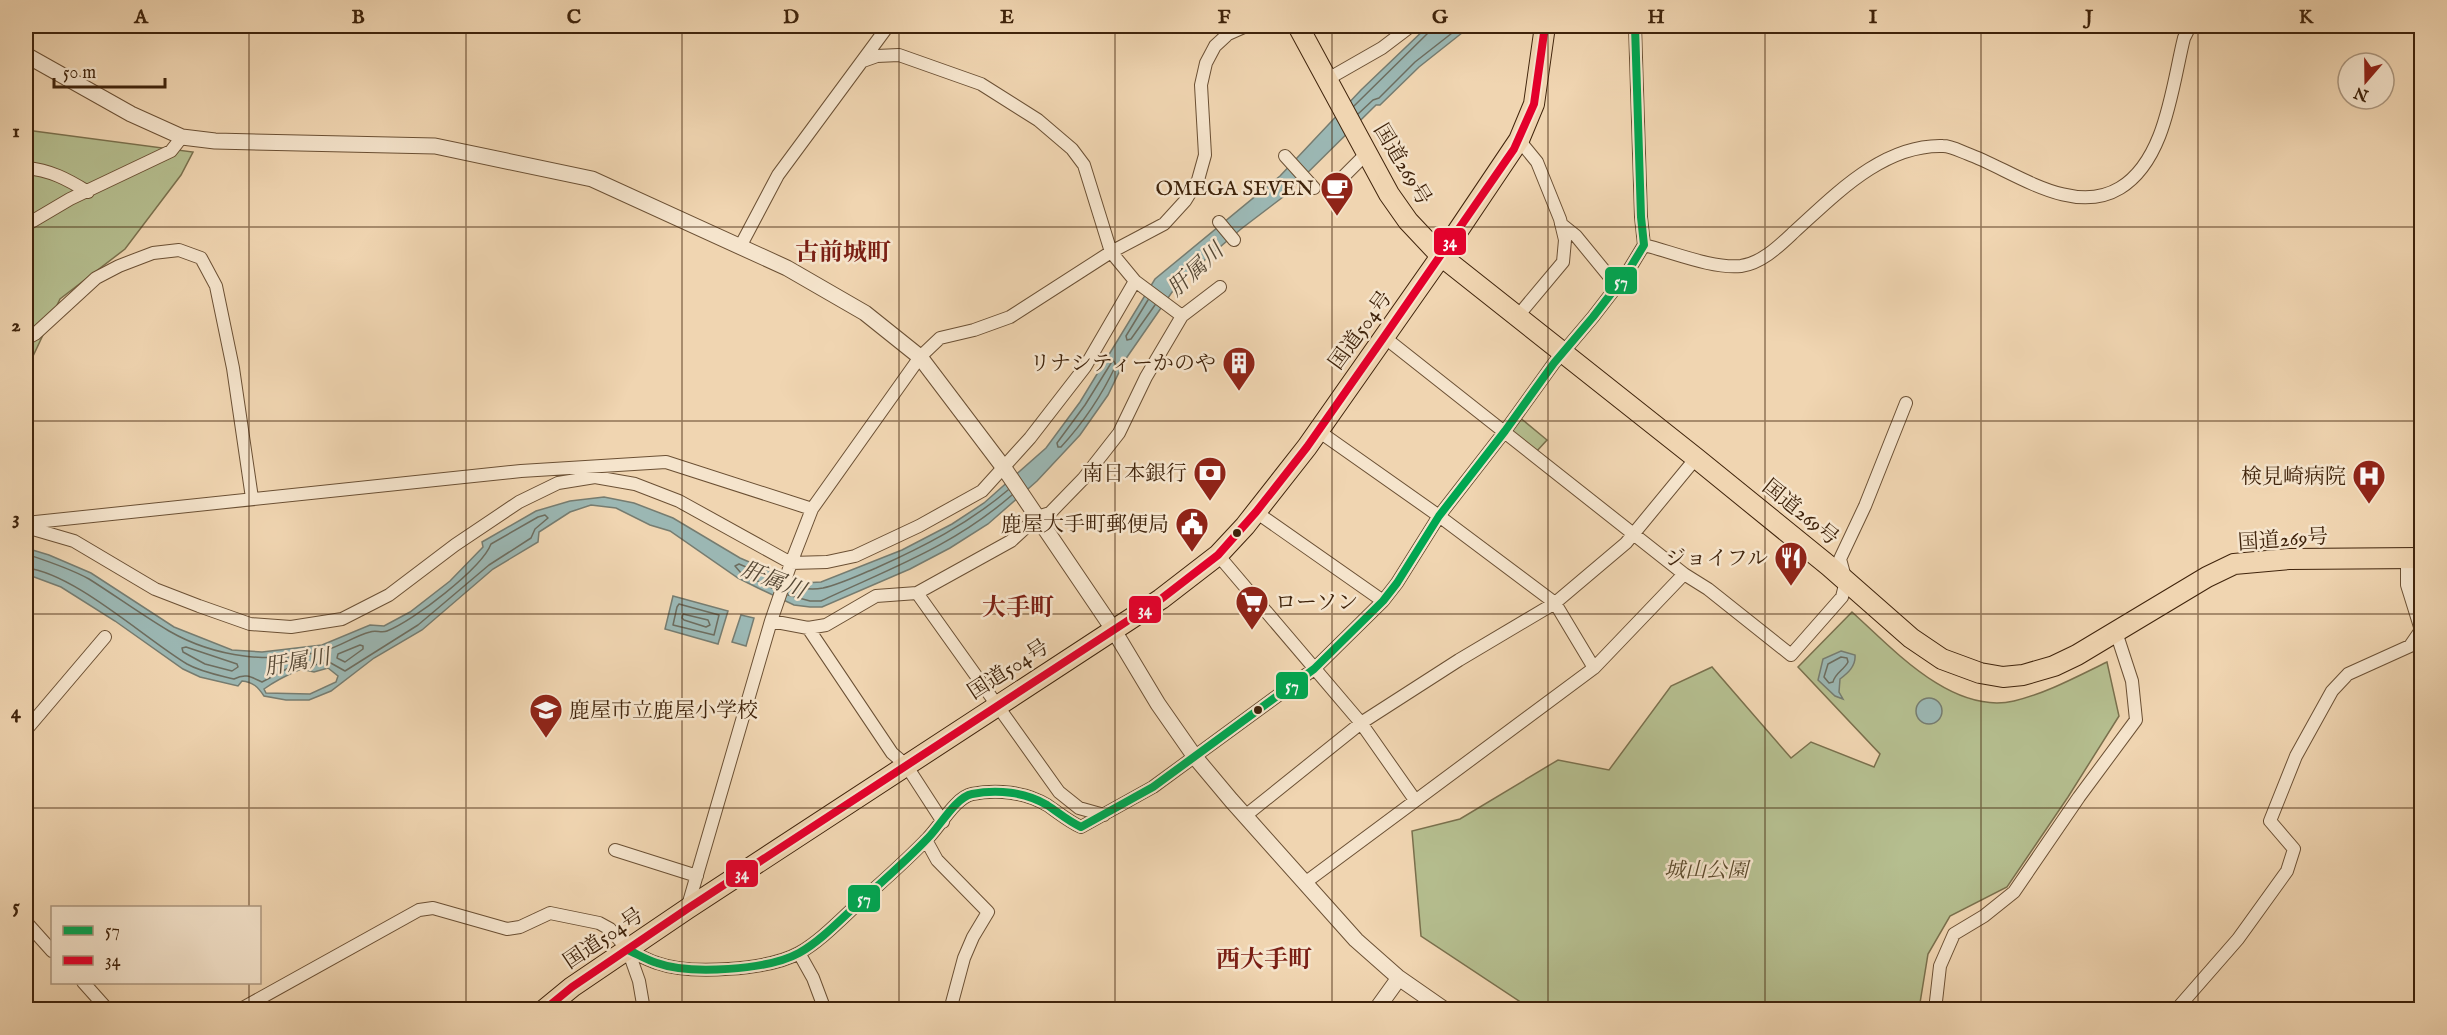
<svg xmlns="http://www.w3.org/2000/svg" width="2447" height="1035" viewBox="0 0 2447 1035" font-family="'IM FELL English','Noto Serif JP',serif">
<rect width="100%" height="100%" fill="#f0d5b1"/>
<filter id="stains"><feTurbulence type="fractalNoise" baseFrequency=".00333" numOctaves="4"/><feColorMatrix values="0 0 0 0 .2 0 0 0 0 .09 0 0 0 0 .02 0 0 0 .5 -.17"/></filter>
<radialGradient id="worn" r=".72"><stop offset=".6" stop-color="#630" stop-opacity="0"/><stop offset="1" stop-color="#630" stop-opacity=".3"/></radialGradient>
<!-- green -->
<path fill="#b5be8f" stroke="#7a704d" stroke-width="1.5" d="M26 130 193 152 181 175 125 249 60 299 26 371Z
M1518 416 1547 440 1536 452 1508 430Z
M1852 612C1893 649 1952 715 2014 701 2047 693 2078 676 2107 662L2119 716 2068 797 2007 887 1950 916 1928 954 1919 1009H1531L1421 936 1412 831 1460 819 1558 760 1609 770 1671 686 1712 667 1791 758 1811 742 1874 767 1880 754 1798 667Z"/>
<!-- water -->
<path fill="#9bb7b3" stroke="#767c70" stroke-width="1.5" fill-rule="evenodd" d="M1428 26H1467V29L1419 67 1380 105H1376L1283 197 1241 229 1179 282 1125 360 1108 395 1080 435 1037 481 988 524 950 548 910 569 822 607H810L794 605 758 588 738 578 670 531 650 525 616 508 591 505 570 512 539 532 538 542 493 569 422 630 374 658 331 691 309 700H286L264 696C258 687 253 682 242 681L238 686 200 677 183 669 115 621 61 587 26 574V548L49 555 91 573 174 627 232 650 262 652 322 645 370 625 384 626 410 612 450 581 483 547 482 542 536 511 570 501 604 497 634 503 673 518 740 558 770 571 803 583 821 582 902 550 952 524 984 503 1046 448 1080 402 1155 279 1280 176 1361 90ZM328 668 338 676 336 682 310 694 266 693 264 689C275 681 287 675 301 669L314 672Z
M673 596 728 611 718 644 665 629Z
M741 615 754 618 746 646 732 642Z
M1841 651 1855 655C1856 666 1848 673 1840 679L1839 692 1843 699 1835 696 1818 680 1823 659Z
M1916 711a13 13 0 1 1 26 0a13 13 0 1 1-26 0Z"/>
<g fill="none" stroke-linecap="round" stroke-linejoin="round">
<!-- shore -->
<path stroke="#6d6d5f" stroke-width="1.5" d="M1354 106 1429 32 1431 26
M1358 114 1373 100 1379 98 1415 62 1461 26
M1148 300 1126 336 1127 340 1131 339 1155 305
M1113 360 1116 365C1102 395 1084 422 1061 447H1058L1057 443 1085 405Z
M26 554C47 561 69 568 89 579 116 596 142 615 169 631 216 658 271 664 323 651 340 647 354 636 370 632 375 630 382 633 387 631 412 622 482 568 491 544L538 517 545 515 548 518 535 529 531 538 489 565 418 625 345 671 329 662 314 665 298 663 262 682C251 677 246 673 234 679 218 675 201 672 187 664 144 638 74 573 26 568
M791 585C802 589 812 590 823 588 841 584 859 575 876 568 923 547 968 524 1008 490
M774 589 741 573 735 566 739 564 777 580
M788 595 810 601H821C891 568 952 547 1012 495
M679 604 719 615 714 635 673 625 677 607Z
M683 614 708 620 710 625 706 627 684 620 682 618Z
M360 645 363 646V649L345 662 337 658 338 654Z
M186 647 237 664 238 667 232 671 205 664 183 652 182 648Z
M1841 657 1847 658 1848 662C1844 670 1835 673 1833 682L1829 683 1824 677 1828 664Z"/>
<!-- minor casing -->
<g stroke="#6b5034" stroke-width="14">
<path id="minor" d="M863 61 877 56 899 55 981 84 1038 120 1072 149 1084 165 1111 252 1135 281 1182 316
M1326 80 1382 48 1411 26
M1285 156 1314 188
M26 168C50 170 67 179 88 192
M1337 183 1367 153
M1219 222 1234 240
M1561 224 1576 236 1617 286
M26 225 70 199 171 151 182 137
M741 245 778 175 888 26
M1644 245C1672 252 1713 269 1741 266 1762 263 1779 246 1794 232 1835 195 1883 144 1943 146 1951 146 1960 151 1968 154 2014 171 2072 217 2120 188 2166 160 2172 86 2184 38L2190 26
M1517 317 1563 262 1565 240 1560 219 1537 162 1519 140
M1384 337 1684 574
M26 339 35 334 96 278 119 266 153 253 179 250 201 258 216 286 233 368 252 498
M1317 430 1439 516 1555 603 1594 668
M1256 512 1383 601
M26 523 521 471 666 462 812 509
M26 527 74 541 155 589 199 606 250 624 291 627 342 619 389 595 455 545 519 502 558 483 595 477 635 484 679 501 791 563 827 562 855 556 919 526 982 491 1030 438 1085 367 1135 281
M1218 555 1361 723 1415 800
M917 593 1059 792 1079 808 1104 815
M771 621 808 628 826 625 876 596 917 593 1011 541 1037 517 1050 513 1083 479 1119 433 1146 377 1182 316 1220 287
M808 628 892 753 906 765 943 822
M26 730 105 637
M1245 816 1361 723 1459 660 1555 603 1626 543 1696 458
M926 840 937 860 988 912 973 937 964 958 950 1010
M615 850 697 876
M1306 882 1594 668 1684 574 1708 589 1791 655 1842 597 1846 581 1840 559 1865 506 1906 403
M687 909 771 621 791 563 812 509 920 357 940 338 974 330 1010 317 1111 252 1164 224 1185 201 1198 180 1205 155 1201 85 1206 63 1215 46 1228 34 1246 26
M26 922 52 951
M628 950C637 954 647 960 657 963 690 975 768 970 799 953 821 941 843 917 862 900 884 880 907 860 928 838 940 826 956 797 972 794 997 789 1025 792 1047 805 1059 813 1068 821 1081 827L1153 787 1314 669 1383 601 1397 583 1439 516 1505 431 1554 363 1593 317 1627 273 1644 245 1641 217 1635 26
M799 953 813 978 825 1010
M83 982 108 1010
M239 1010 419 910 433 908 507 929 520 927 550 913 599 923 610 929 628 950 639 981 644 1010
M1935 1010 1940 966 1954 934 1984 916 2014 892 2079 797 2136 720 2132 681 2116 632
M2176 1010 2238 939 2287 871 2294 849 2270 821 2296 756 2332 691 2348 674 2410 646 2421 630 2407 585V559"/>
</g>
<!-- tertiary casing -->
<g stroke="#6b5034" stroke-width="17">
<path id="tertiary" d="M26 55 131 114 182 137 215 141 435 146 592 179 787 268 865 313 920 357 1004 468 1113 629 1158 704 1195 757 1231 800 1356 940 1399 978 1445 1010
M1376 1010 1399 978"/>
</g>
<!-- primary casing -->
<g stroke="#3f230b" stroke-width="22">
<path id="primary" d="M1441 256 1519 140 1534 104 1545 26"/>
</g>
<!-- trunk casing -->
<g stroke="#3f230b" stroke-width="22">
<path id="trunk" d="M1298 26 1389 194 1408 221 1441 256 1696 458 1829 566 1911 638 1942 659 1980 673 2003 677 2023 675 2054 666 2077 655 2207 577 2234 564 2289 559 2422 558
M544 1010 572 987 687 909 1161 599 1218 555 1245 526 1307 447 1441 256"/>
</g>
<!-- minor -->
<use href="#minor" stroke="#f5e4cc" stroke-width="12"/>
<!-- tertiary -->
<use href="#tertiary" stroke="#f5e4cc" stroke-width="15"/>
<!-- primary -->
<use href="#primary" stroke="#f0d5b1" stroke-width="20"/>
<!-- trunk -->
<use href="#trunk" stroke="#f0d5b1" stroke-width="20"/>
<!-- bus-1 casing -->
<g stroke="#f5e4cc" stroke-width="12">
<path id="bus-1" d="M628 950C637 954 647 960 657 963 690 975 768 970 799 953 821 941 843 917 862 900 884 880 907 860 928 838 940 826 956 797 972 794 997 789 1025 792 1047 805 1059 813 1068 821 1081 827L1153 787 1314 669 1383 601 1397 583 1439 516 1505 431 1554 363 1593 317 1627 273 1644 245 1641 217 1635 26"/>
</g>
<!-- bus-2 casing -->
<g stroke="#f5e4cc" stroke-width="12">
<path id="bus-2" d="M544 1010 572 987 687 909 1161 599 1218 555 1256 512 1307 447 1384 337 1514 149 1534 104 1545 26"/>
</g>
<!-- bus-1 -->
<use href="#bus-1" stroke="#00a651" stroke-width="8"/>
<!-- bus-2 -->
<use href="#bus-2" stroke="#e4002b" stroke-width="8"/>
</g>
<!-- grid -->
<path fill="none" stroke="#3f230b" stroke-width="1.5" stroke-opacity="0.55" d="M249 26V908M466 26V1010M682 26V1010M899 26V1010M1115 26V1010M1332 26V1010M1548 26V1010M1765 26V1010M1981 26V1010M2198 26V1010M26 227H2422M26 421H2422M26 614H2422M26 808H2422M249 982V1010"/>
<!-- icons -->
<defs>
<g id="cafe-pin" transform="scale(1.725)"><path d="M0 17L-7.5 6A9.5 9.5 0 1 1 7.5 6Z" fill="#8f2418" stroke="#f5e4cc"/><path d="M-5.5-4.5H6V0H3Q3 3.5 0 3.5H-2.5Q-5.5 3.5-5.5 0ZM3-3.2v2h1.7v-2ZM-6 4.5H4V6H-6Z" fill="#fff"/></g>
<g id="building-pin" transform="scale(1.725)"><path d="M0 17L-7.5 6A9.5 9.5 0 1 1 7.5 6Z" fill="#8f2418" stroke="#f5e4cc"/><path d="M-4-6H4V6H1V3H-1V6H-4ZM-2.5-4.3h1.7v1.8h-1.7ZM.8-4.3h1.7v1.8H.8ZM-2.5-1h1.7V.8h-1.7ZM.8-1h1.7V.8H.8Z" fill="#fff"/></g>
<g id="bank-pin" transform="scale(1.725)"><path d="M0 17L-7.5 6A9.5 9.5 0 1 1 7.5 6Z" fill="#8f2418" stroke="#f5e4cc"/><path d="M-6-4H6V4H-6ZM0-2.3a2.3 2.3 0 1 0 0 4.6a2.3 2.3 0 1 0 0-4.6Z" fill="#fff"/></g>
<g id="hospital-pin" transform="scale(1.725)"><path d="M0 17L-7.5 6A9.5 9.5 0 1 1 7.5 6Z" fill="#8f2418" stroke="#f5e4cc"/><path d="M-5-5h3v3.5h4V-5h3V5h-3V1.5h-4V5h-3Z" fill="#fff"/></g>
<g id="civic-pin" transform="scale(1.725)"><path d="M0 17L-7.5 6A9.5 9.5 0 1 1 7.5 6Z" fill="#8f2418" stroke="#f5e4cc"/><path d="M-.6-6.5H3V-4.5H.6V-3L4-1V1h2V6H-6V1h2V-1L-.6-3ZM-1.2 2.5V6h2.4V2.5Z" fill="#fff"/></g>
<g id="restaurant-pin" transform="scale(1.725)"><path d="M0 17L-7.5 6A9.5 9.5 0 1 1 7.5 6Z" fill="#8f2418" stroke="#f5e4cc"/><path d="M-5-6h1v4h1v-4h1v4h1v-4h1v5L-1.5 .5V6h-2V.5L-5-1ZM5-6V6H3V1.5H1.5Q1.5-4 5-6Z" fill="#fff"/></g>
<g id="supermarket-pin" transform="scale(1.725)"><path d="M0 17L-7.5 6A9.5 9.5 0 1 1 7.5 6Z" fill="#8f2418" stroke="#f5e4cc"/><path d="M-6-5.5h2.5l.6 2H6L4.5 2H-2.5L-4.4-4H-6ZM-1.5 3.2a1.3 1.3 0 1 0 .1 0ZM3 3.2a1.3 1.3 0 1 0 .1 0Z" fill="#fff"/></g>
<g id="school-pin" transform="scale(1.725)"><path d="M0 17L-7.5 6A9.5 9.5 0 1 1 7.5 6Z" fill="#8f2418" stroke="#f5e4cc"/><path d="M0-5L7-2L0 1L-7-2ZM-4 1L0 2.5L4 1V4Q0 6-4 4Z" fill="#fff"/></g>
</defs>
<g fill-rule="evenodd">
<use href="#cafe-pin" x="1337" y="188"/>
<use href="#building-pin" x="1239" y="363"/>
<use href="#bank-pin" x="1210" y="473"/>
<use href="#hospital-pin" x="2369" y="476"/>
<use href="#civic-pin" x="1192" y="524"/>
<use href="#restaurant-pin" x="1791" y="558"/>
<use href="#supermarket-pin" x="1252" y="602"/>
<use href="#school-pin" x="546" y="710"/>
</g>
<!-- markers -->
<g fill="#3f230b" stroke="#f5e4cc" stroke-width="2">
<circle cx="1237" cy="533" r="5"/>
<circle cx="1258" cy="710" r="5"/>
</g>
<g text-anchor="middle" stroke-width="5" stroke-linejoin="round" paint-order="stroke">
<!-- street labels -->
<g font-size="21" fill="#3f230b" stroke="#f5e4cc">
<text transform="translate(1403 164) rotate(59)" y="7">国道269号</text>
<text transform="translate(1360 330) rotate(-54)" y="7">国道504号</text>
<text transform="translate(1801 512) rotate(39)" y="7">国道269号</text>
<text transform="translate(2283 539) rotate(-4)" y="7">国道269号</text>
<text transform="translate(1008 669) rotate(-33)" y="7">国道504号</text>
<text transform="translate(603 938) rotate(-34)" y="7">国道504号</text>
</g>
<!-- poi labels -->
<g font-size="21" fill="#3f230b" stroke="#f5e4cc" text-anchor="end">
<text x="1314" y="195">OMEGA SEVEN</text>
<text x="1216" y="370">リナシティーかのや</text>
<text x="1187" y="480">南日本銀行</text>
<text x="2346" y="483">検見崎病院</text>
<text x="1169" y="531">鹿屋大手町郵便局</text>
<text x="1768" y="565">ジョイフル</text>
<text x="1275" y="609" text-anchor="start">ローソン</text>
<text x="569" y="717" text-anchor="start">鹿屋市立鹿屋小学校</text>
</g>
<!-- park labels -->
<g font-size="21" font-style="italic" fill="#5c4a2c" stroke="#f5e4cc">
<text x="1706" y="877">城山公園</text>
</g>
<!-- water labels -->
<g font-size="22" font-style="italic" fill="#564835" stroke="#f5e4cc">
<text transform="translate(1195 269) rotate(-43)" y="8">肝属川</text>
<text transform="translate(774 579) rotate(21)" y="8">肝属川</text>
<text transform="translate(297 661) rotate(-10)" y="8">肝属川</text>
</g>
<!-- quarter labels -->
<g font-size="24" font-weight="bold" fill="#7a1f14" stroke="#f5e4cc">
<text x="843" y="260">古前城町</text>
<text x="1018" y="615">大手町</text>
<text x="1264" y="967">西大手町</text>
</g>
</g>
<g stroke="#f5e4cc" stroke-width="2">
<rect x="1433" y="227" width="34" height="29" rx="6" fill="#e4002b"/>
<rect x="1604" y="266" width="34" height="29" rx="6" fill="#00a651"/>
<rect x="1128" y="595" width="34" height="29" rx="6" fill="#e4002b"/>
<rect x="1275" y="671" width="34" height="29" rx="6" fill="#00a651"/>
<rect x="725" y="859" width="34" height="29" rx="6" fill="#e4002b"/>
<rect x="847" y="884" width="34" height="29" rx="6" fill="#00a651"/>
</g>
<g font-size="16" text-anchor="middle" font-weight="bold" fill="#fff">
<text x="1450" y="247">34</text>
<text x="1621" y="287">57</text>
<text x="1145" y="615">34</text>
<text x="1292" y="691">57</text>
<text x="742" y="879">34</text>
<text x="864" y="904">57</text>
</g>
<!-- margin -->
<rect width="2447" height="1035" fill="none" stroke="#f0d5b1" stroke-width="66"/>
<!-- legend -->
<rect x="51" y="906" width="210" height="78" fill="#f5e4cc" stroke="#ac977f" stroke-width="1.5"/>
<rect x="63" y="926" width="30" height="9" fill="#00a651" stroke="#ac977f" stroke-width="1.5"/>
<text x="105" y="936" font-size="18" fill="#3f230b">57</text>
<rect x="63" y="956" width="30" height="9" fill="#e4002b" stroke="#ac977f" stroke-width="1.5"/>
<text x="105" y="966" font-size="18" fill="#3f230b">34</text>
<!-- north arrow -->
<g transform="translate(2366 81) rotate(200)"><circle r="28" fill="#f5e4cc" stroke="#ac977f" stroke-width="1.5"/>
<path d="M0-4.5L10 22L0 15L-10 22Z" fill="#8f2418"/>
<text y="-9" font-size="16" font-weight="bold" text-anchor="middle" fill="#3f230b">N</text>
</g>
<!-- scale -->
<path d="M54 78v9h111v-9" fill="none" stroke="#3f230b" stroke-width="3"/>
<text x="63" y="78" font-size="18" fill="#3f230b" stroke="#f5e4cc" stroke-width="4.5" paint-order="stroke">50 m</text>
<rect x="33" y="33" width="2381" height="969" fill="none" stroke="#3f230b" stroke-width="2"/>
<g font-size="20" text-anchor="middle" font-weight="bold" fill="#3f230b">
<text x="141" y="23">A</text>
<text x="358" y="23">B</text>
<text x="574" y="23">C</text>
<text x="791" y="23">D</text>
<text x="1007" y="23">E</text>
<text x="1224" y="23">F</text>
<text x="1440" y="23">G</text>
<text x="1656" y="23">H</text>
<text x="1873" y="23">I</text>
<text x="2089" y="23">J</text>
<text x="2306" y="23">K</text>
<text x="16" y="137">1</text>
<text x="16" y="331">2</text>
<text x="16" y="524">3</text>
<text x="16" y="718">4</text>
<text x="16" y="912">5</text>
</g>
<rect width="100%" height="100%" filter="url(#stains)"/>
<rect width="100%" height="100%" fill="url(#worn)"/>
</svg>
